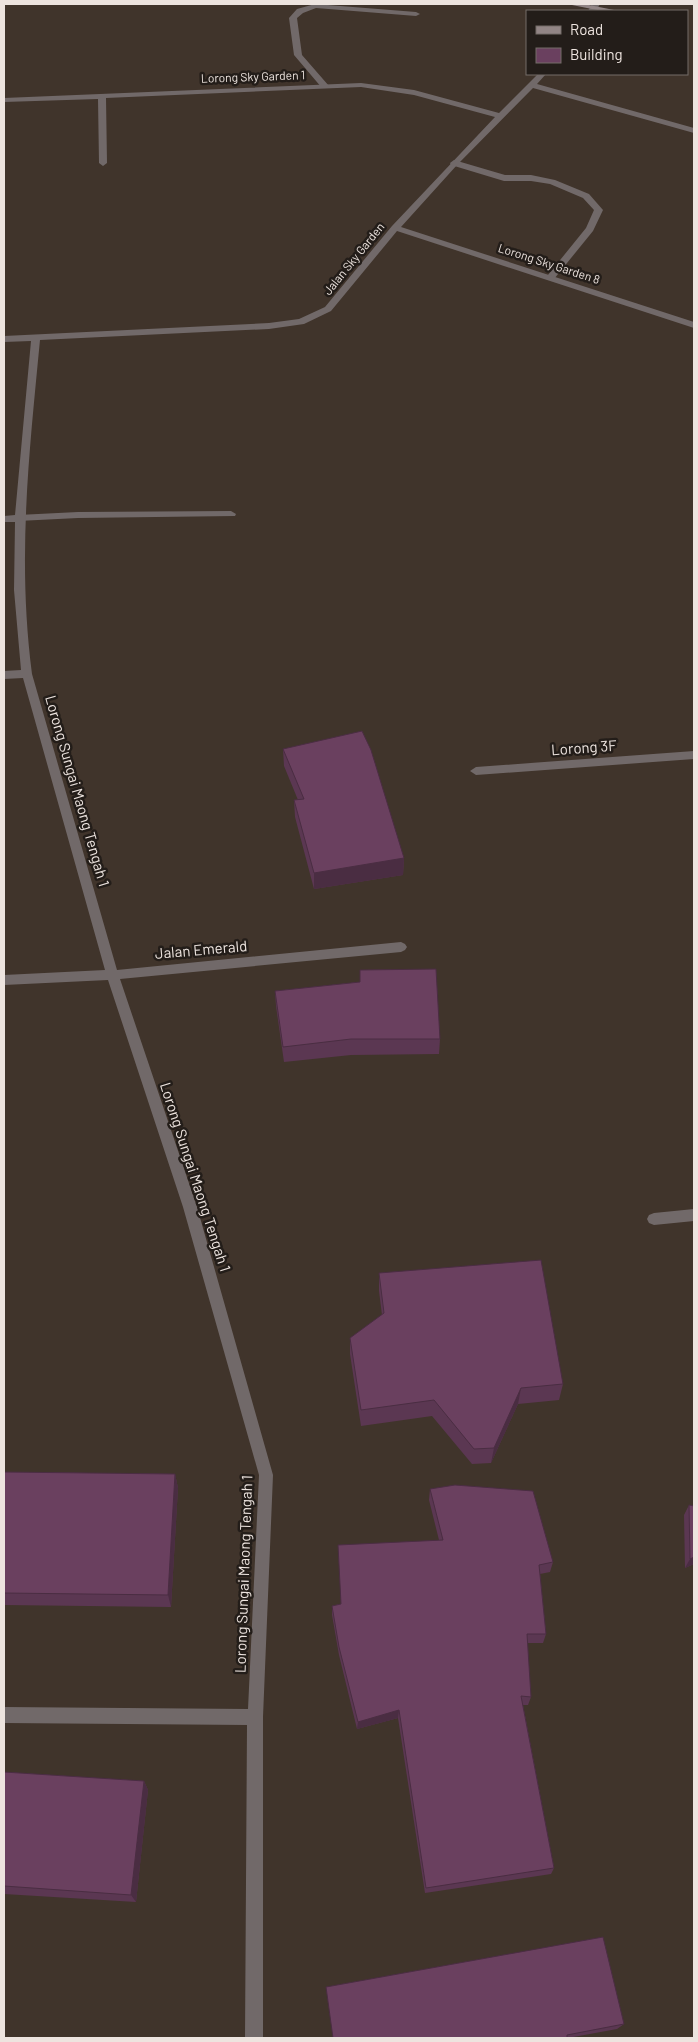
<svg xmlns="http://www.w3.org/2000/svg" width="698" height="2042" viewBox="0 0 698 2042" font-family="Barlow,sans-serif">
<rect width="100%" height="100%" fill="#40342b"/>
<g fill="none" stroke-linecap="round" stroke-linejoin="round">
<!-- lane -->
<path fill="#716969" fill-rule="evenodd" d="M315 4 416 12 420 14 416 16 316 8 303 13 297 18 302 55 329 86 325 88H322L294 55 289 18 297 9Z
M454 160 505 175H531L555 180 589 194 603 210 593 231 554 279H548V275L586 228 594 210 583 198 550 184 531 181H504L451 165 450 163Z
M231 511 236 514 235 516 78 518 18 521 13 518 18 515 78 512Z"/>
<!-- street -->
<path fill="#716969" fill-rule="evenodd" d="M592 4H600L596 11H588Z
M538 74H546L537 84 694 128V133L533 88 457 165 401 227 694 322V328L397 231 331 311 304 324 269 329 40 340C29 455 17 558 32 674L117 970 401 942 405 944 407 947 405 950 401 952 120 979 197 1207 273 1475 263 1717V2038H245L247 1725 4 1723V1707L248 1709 259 1475 183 1207 108 980 4 985V975L105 970 23 678 4 679V671L21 670 14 590 15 522H4V516L15 515 31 341 4 342V336L269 323 299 319 325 307 392 226 495 117 414 95 361 87 106 98 107 163 103 166 99 163 98 99 4 102V98L361 83 414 90 499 113Z
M694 751V759L476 775 470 771 476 767Z
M694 1209V1221L654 1225 649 1223 647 1219 649 1215 654 1213Z"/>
<!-- secondary -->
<path fill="#928585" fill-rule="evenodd" d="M567 4H584L619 11H602Z"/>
</g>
<!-- wall -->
<path fill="#5b3752" d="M283 749 404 858 403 875 314 889 295 817 294 800H298L284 766Z
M360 970 440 1039 439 1054 351 1055 284 1062 276 1006 275 991 360 982Z
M379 1273 563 1384 559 1400 518 1404 491 1463 472 1464 432 1416 361 1426 350 1354V1338L382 1315 379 1291Z
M4 1472 175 1474 178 1488 171 1607 4 1605Z
M430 1489 553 1562 550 1572 540 1574 546 1634 543 1643H527L531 1697 528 1705H523L554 1868 551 1874 425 1893 398 1718 357 1729 339 1655 332 1615V1606L340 1604 439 1540 429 1500Z
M689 1505 694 1506V1564L685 1568 684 1515Z
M4 1772 144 1781 148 1790 136 1902 4 1894Z
M624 2024 617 2029 568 2038H333Z"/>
<!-- shaded-wall -->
<path fill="#4a2d42" d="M404 858 403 875 314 889V873Z
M521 1388 518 1404 491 1463 494 1448Z
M175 1474 178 1488 171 1607 168 1595Z
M694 1557V1564L685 1568 690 1559Z
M399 1710 398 1718 357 1729 358 1722Z
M144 1781 148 1790 136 1902 131 1895Z"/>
<!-- building -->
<path fill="#6a405f" stroke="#4a2d42" d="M362 731 371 750 404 858 314 873 294 800 304 799 283 749Z
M436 969 440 1039H351L283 1047 275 991 360 982V970Z
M541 1260 563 1384 521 1388 494 1448 474 1449 434 1400 361 1410 350 1338 384 1313 379 1273Z
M4 1472 175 1474 168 1595 4 1593Z
M455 1485 533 1491 553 1562 539 1565 546 1634H527L531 1697 521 1696 554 1868 426 1888 399 1710 358 1722 339 1647 332 1606 341 1604 338 1545 443 1540 430 1489Z
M689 1505 694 1506V1557L690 1559Z
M4 1772 144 1781 131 1895 4 1886Z
M603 1937 624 2024 567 2035V2038H333L326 1987Z"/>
<g text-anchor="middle" stroke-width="5" stroke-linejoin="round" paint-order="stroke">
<!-- far-street labels -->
<g font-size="12" fill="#ede4df" stroke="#231d19">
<text transform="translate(253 77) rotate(-2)" y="4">Lorong Sky Garden 1</text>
<text transform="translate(354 259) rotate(-51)" y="4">Jalan Sky Garden</text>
<text transform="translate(549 264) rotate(18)" y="4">Lorong Sky Garden 8</text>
</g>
<!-- street labels -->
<g font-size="15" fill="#ede4df" stroke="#231d19">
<text transform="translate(584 748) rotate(-4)" y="5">Lorong 3F</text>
<text transform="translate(77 791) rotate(74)" y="5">Lorong Sungai Maong Tengah 1</text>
<text transform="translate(201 950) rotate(-5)" y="5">Jalan Emerald</text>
<text transform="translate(195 1177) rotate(72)" y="5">Lorong Sungai Maong Tengah 1</text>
<text transform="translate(244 1574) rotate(-88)" y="5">Lorong Sungai Maong Tengah 1</text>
</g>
</g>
<!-- border -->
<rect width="698" height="2042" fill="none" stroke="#ede4df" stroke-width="10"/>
<!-- legend -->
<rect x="526" y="10" width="162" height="65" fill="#231d19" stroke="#746d68"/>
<rect x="536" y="26" width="25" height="8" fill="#928585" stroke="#746d68"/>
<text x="570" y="35" font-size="15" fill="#ede4df">Road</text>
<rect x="536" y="48" width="25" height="15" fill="#6a405f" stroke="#746d68"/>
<text x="570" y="60" font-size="15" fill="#ede4df">Building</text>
</svg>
